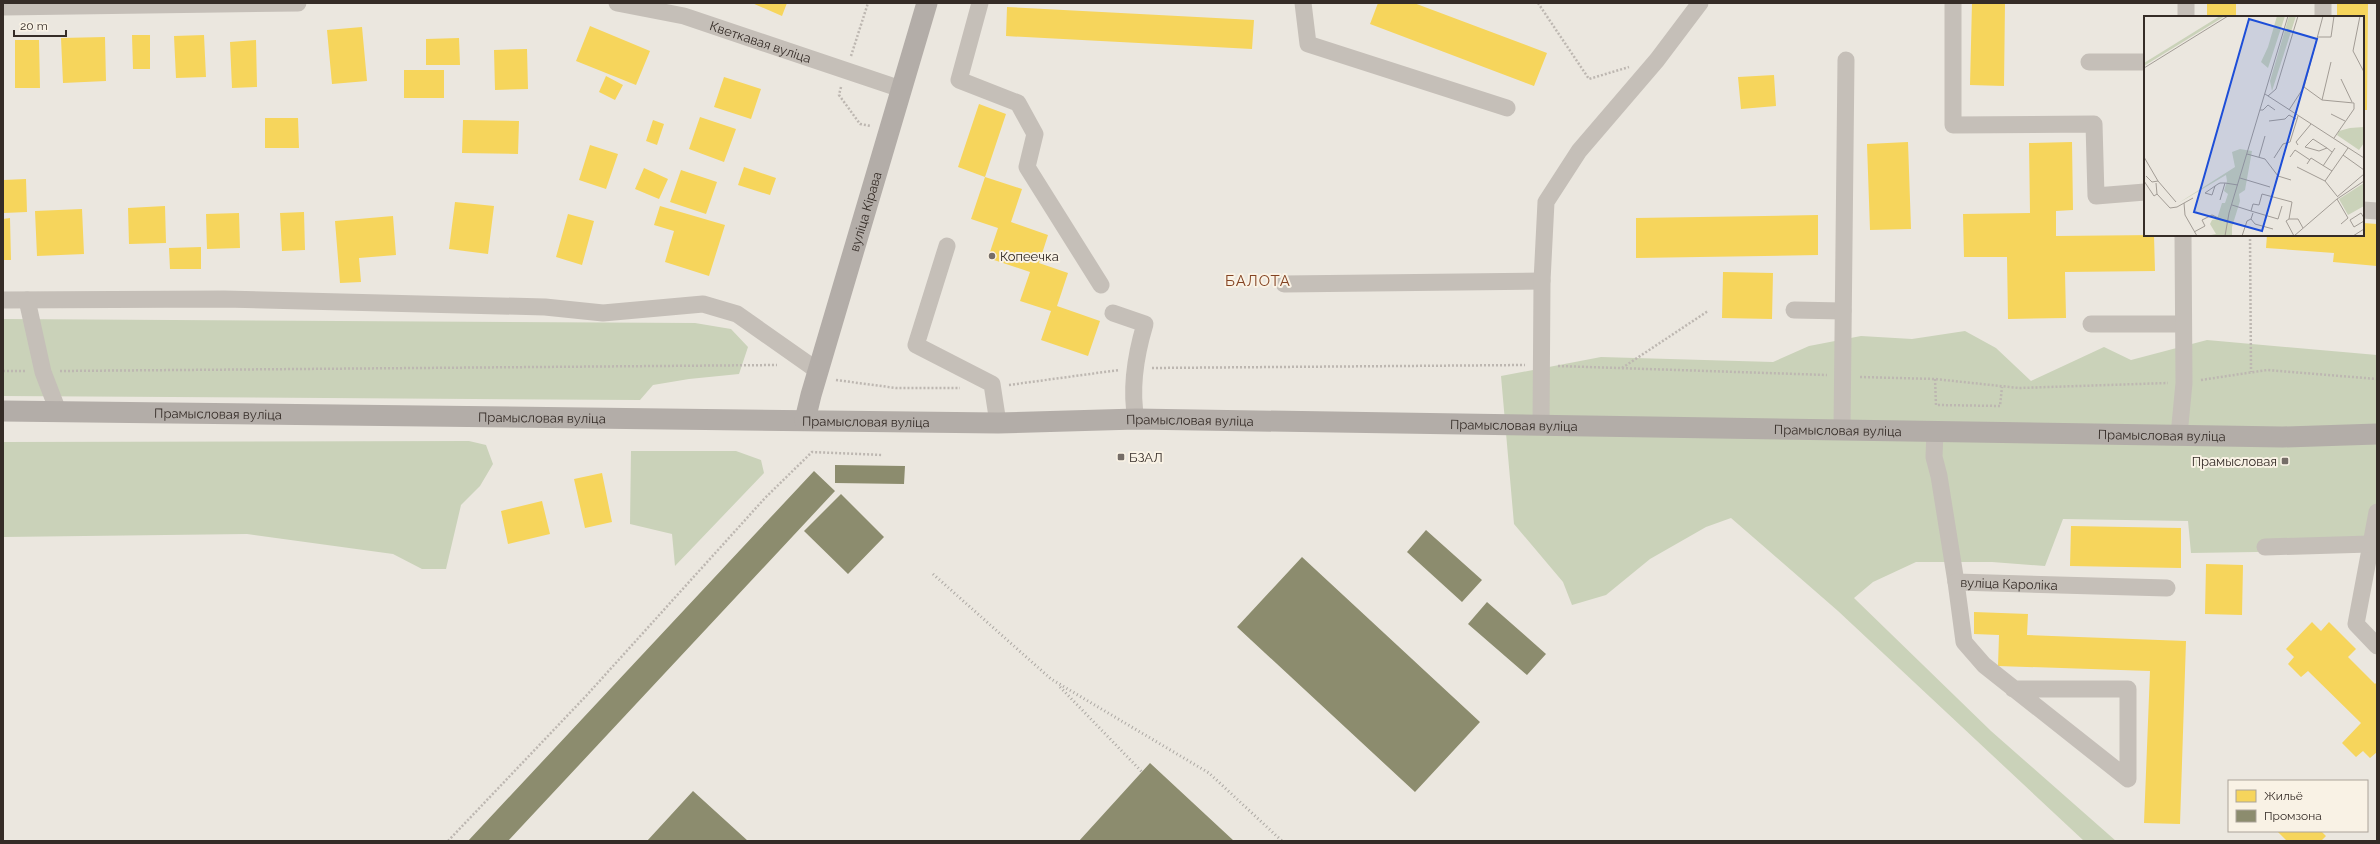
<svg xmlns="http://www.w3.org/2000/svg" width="2380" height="844" viewBox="0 0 2380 844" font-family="Raleway,sans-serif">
<rect width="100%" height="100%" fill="#ebe7df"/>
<!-- green -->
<path fill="#cad2b9" d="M3 319 695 323 731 329 748 347 739 374 689 379 653 385 640 400 3 396Z
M1965 331 1996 348 2031 381 2104 347 2131 360 2207 340 2377 355V550L2191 553 2188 521 2063 519 2045 566 1992 562H1916L1873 582 1854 598 1991 731 2116 841H2084L1838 611 1731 518 1706 527 1650 559 1606 595 1572 605 1563 582 1514 524 1501 376 1601 357 1773 362 1809 346 1861 336 1912 339Z
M469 441 486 445 493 464 480 486 461 505 446 569H422L393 554 247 534 3 537V442Z
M631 451H736L761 460 764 473 675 566 672 534 630 524Z"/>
<!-- homes -->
<path fill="#f6d55c" d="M752 3H787L782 16Z
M1378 3H1414L1547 53 1534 86 1370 24Z
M1972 3H2005L2004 86 1970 85Z
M2207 3H2236V17H2207Z
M2337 3H2368L2367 110H2363V17H2337Z
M1007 7 1254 20 1252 49 1006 36Z
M590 26 650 51 636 85 576 61Z
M362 27 367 81 332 84 327 30Z
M132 35H150V69H133Z
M204 35 206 77 176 78 174 36Z
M105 37 106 81 63 83 61 38Z
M459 38 460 65H426V39Z
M15 40H39L40 88H15Z
M256 40 257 87 232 88 230 42Z
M527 49 528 89 495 90 494 50Z
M404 70H444V98H404Z
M1774 75 1776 106 1741 109 1738 77Z
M606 76 623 85 615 100 599 92Z
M724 77 761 89 751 119 714 107Z
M979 104 1006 114 985 177 958 167Z
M700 117 736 129 724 162 689 149Z
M265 118H298L299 148H265Z
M463 120 519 121 518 154 462 153Z
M653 120 664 124 657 145 646 141Z
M1908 142 1911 229 1870 230 1867 144Z
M2072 142 2073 210 2056 211V236L2154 235 2155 271 2065 272 2066 318 2008 319 2007 257H1964L1963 214 2030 213 2029 143Z
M590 145 618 154 606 189 579 180Z
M744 167 776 178 770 195 738 185Z
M644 168 668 179 659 199 635 189Z
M681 170 717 182 706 214 670 202Z
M985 177 1022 189 1011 222 1048 235 1039 263 1068 273 1057 306 1100 321 1088 356 1041 340 1051 311 1020 301 1030 272 988 258 998 228 971 219Z
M26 179 27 212 4 213 3 180Z
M455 202 494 206 488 254 449 249Z
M165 206 166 243 129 244 128 208Z
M660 206 725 225 709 276 665 262 674 231 654 225Z
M82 209 84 254 37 256 35 211Z
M304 212 305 250 282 251 280 213Z
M239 213 240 248 207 249 206 214Z
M568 214 594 221 582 265 556 257Z
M1818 215V255L1636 258V218Z
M393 216 396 255 359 258 361 282 340 283 335 221Z
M10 218 11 260H3V219Z
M2363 223 2377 224V266L2333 262 2334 253 2266 248 2267 235H2363Z
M201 247V269H170L169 248Z
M1723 272 1773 273 1772 319 1722 318Z
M602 473 612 522 585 528 574 479Z
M542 501 550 534 508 544 501 511Z
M2071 526 2181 528V568L2070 566Z
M2206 564 2243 565 2242 615 2205 614Z
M1974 612 2028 614 2027 635 2186 641 2180 824 2144 823 2150 671 1998 666 1999 635 1974 634Z
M2312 622 2321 631 2329 622 2356 649 2348 657 2375 684 2377 682V752L2370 758 2363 751 2356 757 2342 743 2361 723 2308 671 2301 677 2288 664 2294 657 2286 649Z
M2277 831H2321L2326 836 2321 841H2287Z"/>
<!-- industry -->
<path fill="#8c8c6e" d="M835 465 905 466 904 484 835 483Z
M814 471 835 491 508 841H468Z
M841 494 884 537 848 574 804 531Z
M1426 530 1482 580 1462 602 1407 552Z
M1302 557 1480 722 1415 792 1237 627Z
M1487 602 1546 654 1527 675 1468 624Z
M1150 763 1234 841H1079Z
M693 791 748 841H647Z"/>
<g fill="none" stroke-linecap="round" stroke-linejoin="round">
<!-- path -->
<path stroke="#bdb7b1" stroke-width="2.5" stroke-dasharray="2 2" stroke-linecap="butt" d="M1538 3 1589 79 1629 67
M851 56 868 3
M841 87 839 95 860 124 871 126
M2250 235 2251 372
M1558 366 1827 375
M1152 368 1525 365
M1622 368 1708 311
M3 371H25
M60 371 777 365
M1860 377 1935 379 2019 388 2168 383
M1935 379 1936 405 2000 406 2002 387
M836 380 896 388H960
M2201 380 2267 370 2377 379
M1009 385 1119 370
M448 841 586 696 765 498 812 452 882 455"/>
<!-- minor -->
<g stroke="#c5bfb8" stroke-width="17">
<path id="s1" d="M617 3 684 16 901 89"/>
<path d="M980 3 959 80 1018 103 1035 134 1027 167 1101 285"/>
<path d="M1303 3 1308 44 1507 108"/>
<path d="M1953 3V125L2094 124 2096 196 2145 192"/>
<path d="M3 7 298 3"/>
<path d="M2186 17V3"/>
<path d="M2323 17V3"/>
<path d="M2089 62H2145"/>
<path d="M2363 210 2377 211"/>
<path d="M947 246 916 345 992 384 998 423"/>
<path d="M1284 284 1542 281"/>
<path d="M3 300 224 299 545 307 603 313 703 304 737 314 818 371"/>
<path d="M27 300 43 372 58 411"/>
<path d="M1794 310 1843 311"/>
<path d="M1113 313 1145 324C1136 354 1130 387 1136 419"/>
<path d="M2091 324H2183"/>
<path d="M1541 425 1542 281 1546 202 1579 151 1657 60 1700 3"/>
<path d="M1842 429 1846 60"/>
<path id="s2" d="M1935 430 1934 457 1939 476 1956 582 2167 588"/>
<path d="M2179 435 2184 383 2183 235"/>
<path d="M2377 512 2356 624 2377 646"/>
<path d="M2265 547 2370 544"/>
<path d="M1956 582 1964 642 1984 665 2128 779V689H2013"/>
</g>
<!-- major -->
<g stroke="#b3ada8" stroke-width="21">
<path id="s3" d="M3 411 998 423 1136 419 2283 437 2377 434"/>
<path id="s4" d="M805 420 811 395 927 3"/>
</g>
<!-- rail -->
<path stroke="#aca8a3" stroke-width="3" stroke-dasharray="1 3" stroke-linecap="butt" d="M933 574 1051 679 1209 773 1282 841
M1060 687 1142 772"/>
</g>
<!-- markers -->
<g fill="#756d67" stroke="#f9f2e5" stroke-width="1.5">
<circle cx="992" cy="256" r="4"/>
<rect x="1117" y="453" width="8" height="8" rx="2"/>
<rect x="2281" y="457" width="8" height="8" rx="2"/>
</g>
<g text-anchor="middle" stroke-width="4" stroke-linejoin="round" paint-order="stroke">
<!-- street labels -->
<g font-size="13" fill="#352c27" stroke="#f9f2e5">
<text dy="5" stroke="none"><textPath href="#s1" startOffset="149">Кветкавая вуліца</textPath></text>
<text dy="5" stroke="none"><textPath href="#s4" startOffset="217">вуліца Кірава</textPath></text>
<text dy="5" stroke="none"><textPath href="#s3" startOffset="215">Прамысловая вуліца</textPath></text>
<text dy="5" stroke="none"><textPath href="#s3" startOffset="539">Прамысловая вуліца</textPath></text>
<text dy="5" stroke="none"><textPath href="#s3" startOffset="1187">Прамысловая вуліца</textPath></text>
<text dy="5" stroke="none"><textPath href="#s3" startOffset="863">Прамысловая вуліца</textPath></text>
<text dy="5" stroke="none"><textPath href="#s3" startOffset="1511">Прамысловая вуліца</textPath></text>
<text dy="5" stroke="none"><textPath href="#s3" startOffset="1835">Прамысловая вуліца</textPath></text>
<text dy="5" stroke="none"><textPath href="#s3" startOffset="2159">Прамысловая вуліца</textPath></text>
<text dy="5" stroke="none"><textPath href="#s2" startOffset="207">вуліца Кароліка</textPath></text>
</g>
<!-- poi labels -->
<g font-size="13" fill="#352c27" stroke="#f9f2e5" text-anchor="start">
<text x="1000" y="261">Копеечка</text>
<text x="1129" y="462">БЗАЛ</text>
<text x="2277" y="466" text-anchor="end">Прамысловая</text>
</g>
<!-- quarter labels -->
<g font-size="15" letter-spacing="1" fill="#834221" stroke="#f9f2e5">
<text x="1258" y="286">БАЛОТА</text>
</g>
</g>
<!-- overview -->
<g transform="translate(2144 16)">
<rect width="220" height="220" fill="#ebe7df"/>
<path d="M76 0H81L0 50V47ZM133 0H141L124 52 117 46 124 31ZM145 0H152L128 75 126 65ZM220 111V127L215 134 193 119 195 115 206 112ZM96 133 108 135 101 174 95 178 96 185 88 211V220H62L72 218 66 208 68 204 73 203 78 187H81L84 178 80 175 83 165 82 159 33 188 91 151 88 136ZM220 167V190L204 199 195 183Z" fill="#cad2b9"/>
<path fill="none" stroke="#a29c95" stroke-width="1" d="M216 0 209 35 220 56M173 21H187L190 0M0 52 84 0M197 63 208 86M160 71 178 84 210 87V93L190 122M121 78 220 142M124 80 132 73 154 0M178 84 187 46M116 94H119L124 89 131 94M145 94 160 71 179 0M187 98 201 105M125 105 141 103 145 99 152 103M154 129 152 126 167 108M183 132 175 135 161 131 169 123 183 132 188 136M103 138 121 143 134 160 147 164M199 139 220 154M0 141 14 165 8 166 2 160M115 141 121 120M146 141 151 134 166 144M130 142 139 128 146 126 154 100M163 148 167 142 188 155M179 150 191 132M153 151 181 165 204 132M96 162 126 171M0 165 10 180 13 178M14 165 32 186M181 165 193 180M12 167 13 178 26 192 33 191 49 182M71 170 68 179 61 177 71 170 74 168 76 167H81M193 181 220 158M193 183 204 202 197 208M76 184 81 167 94 169M40 187 41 199 53 220M88 189 107 195 109 188 115 189 118 178 148 186 145 203 142 205 150 220M107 195 134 203 138 190M109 197 107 203 111 208 129 213M220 202 217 197 206 204 210 211 220 205M145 203H154L159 212M50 216 61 210 58 204 68 199 83 206M81 220 85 197 144 0M98 220 103 205 107 203M150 220 193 183 220 165M209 220 220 213"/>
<path fill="#1d4ed8" fill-opacity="0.15" stroke="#1d4ed8" stroke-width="2" d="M105 3 173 23 118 215 50 196Z"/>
<rect width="220" height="220" fill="none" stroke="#352c27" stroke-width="2"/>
</g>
<!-- border -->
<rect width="2380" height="844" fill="none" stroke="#352c27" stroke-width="8"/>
<!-- legend -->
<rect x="2228" y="780" width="140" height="52" fill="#f9f2e5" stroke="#aba399"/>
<rect x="2236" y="790" width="20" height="12" fill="#f6d55c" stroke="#aba399"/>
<text x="2264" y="800" font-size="12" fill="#352c27">Жильё</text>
<rect x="2236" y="810" width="20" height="12" fill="#8c8c6e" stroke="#aba399"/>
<text x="2264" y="820" font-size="12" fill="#352c27">Промзона</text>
<!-- scale -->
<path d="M14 30v6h52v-6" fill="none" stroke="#352c27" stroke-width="2"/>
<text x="20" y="30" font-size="12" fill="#352c27" stroke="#f9f2e5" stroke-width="3" paint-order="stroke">20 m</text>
</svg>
